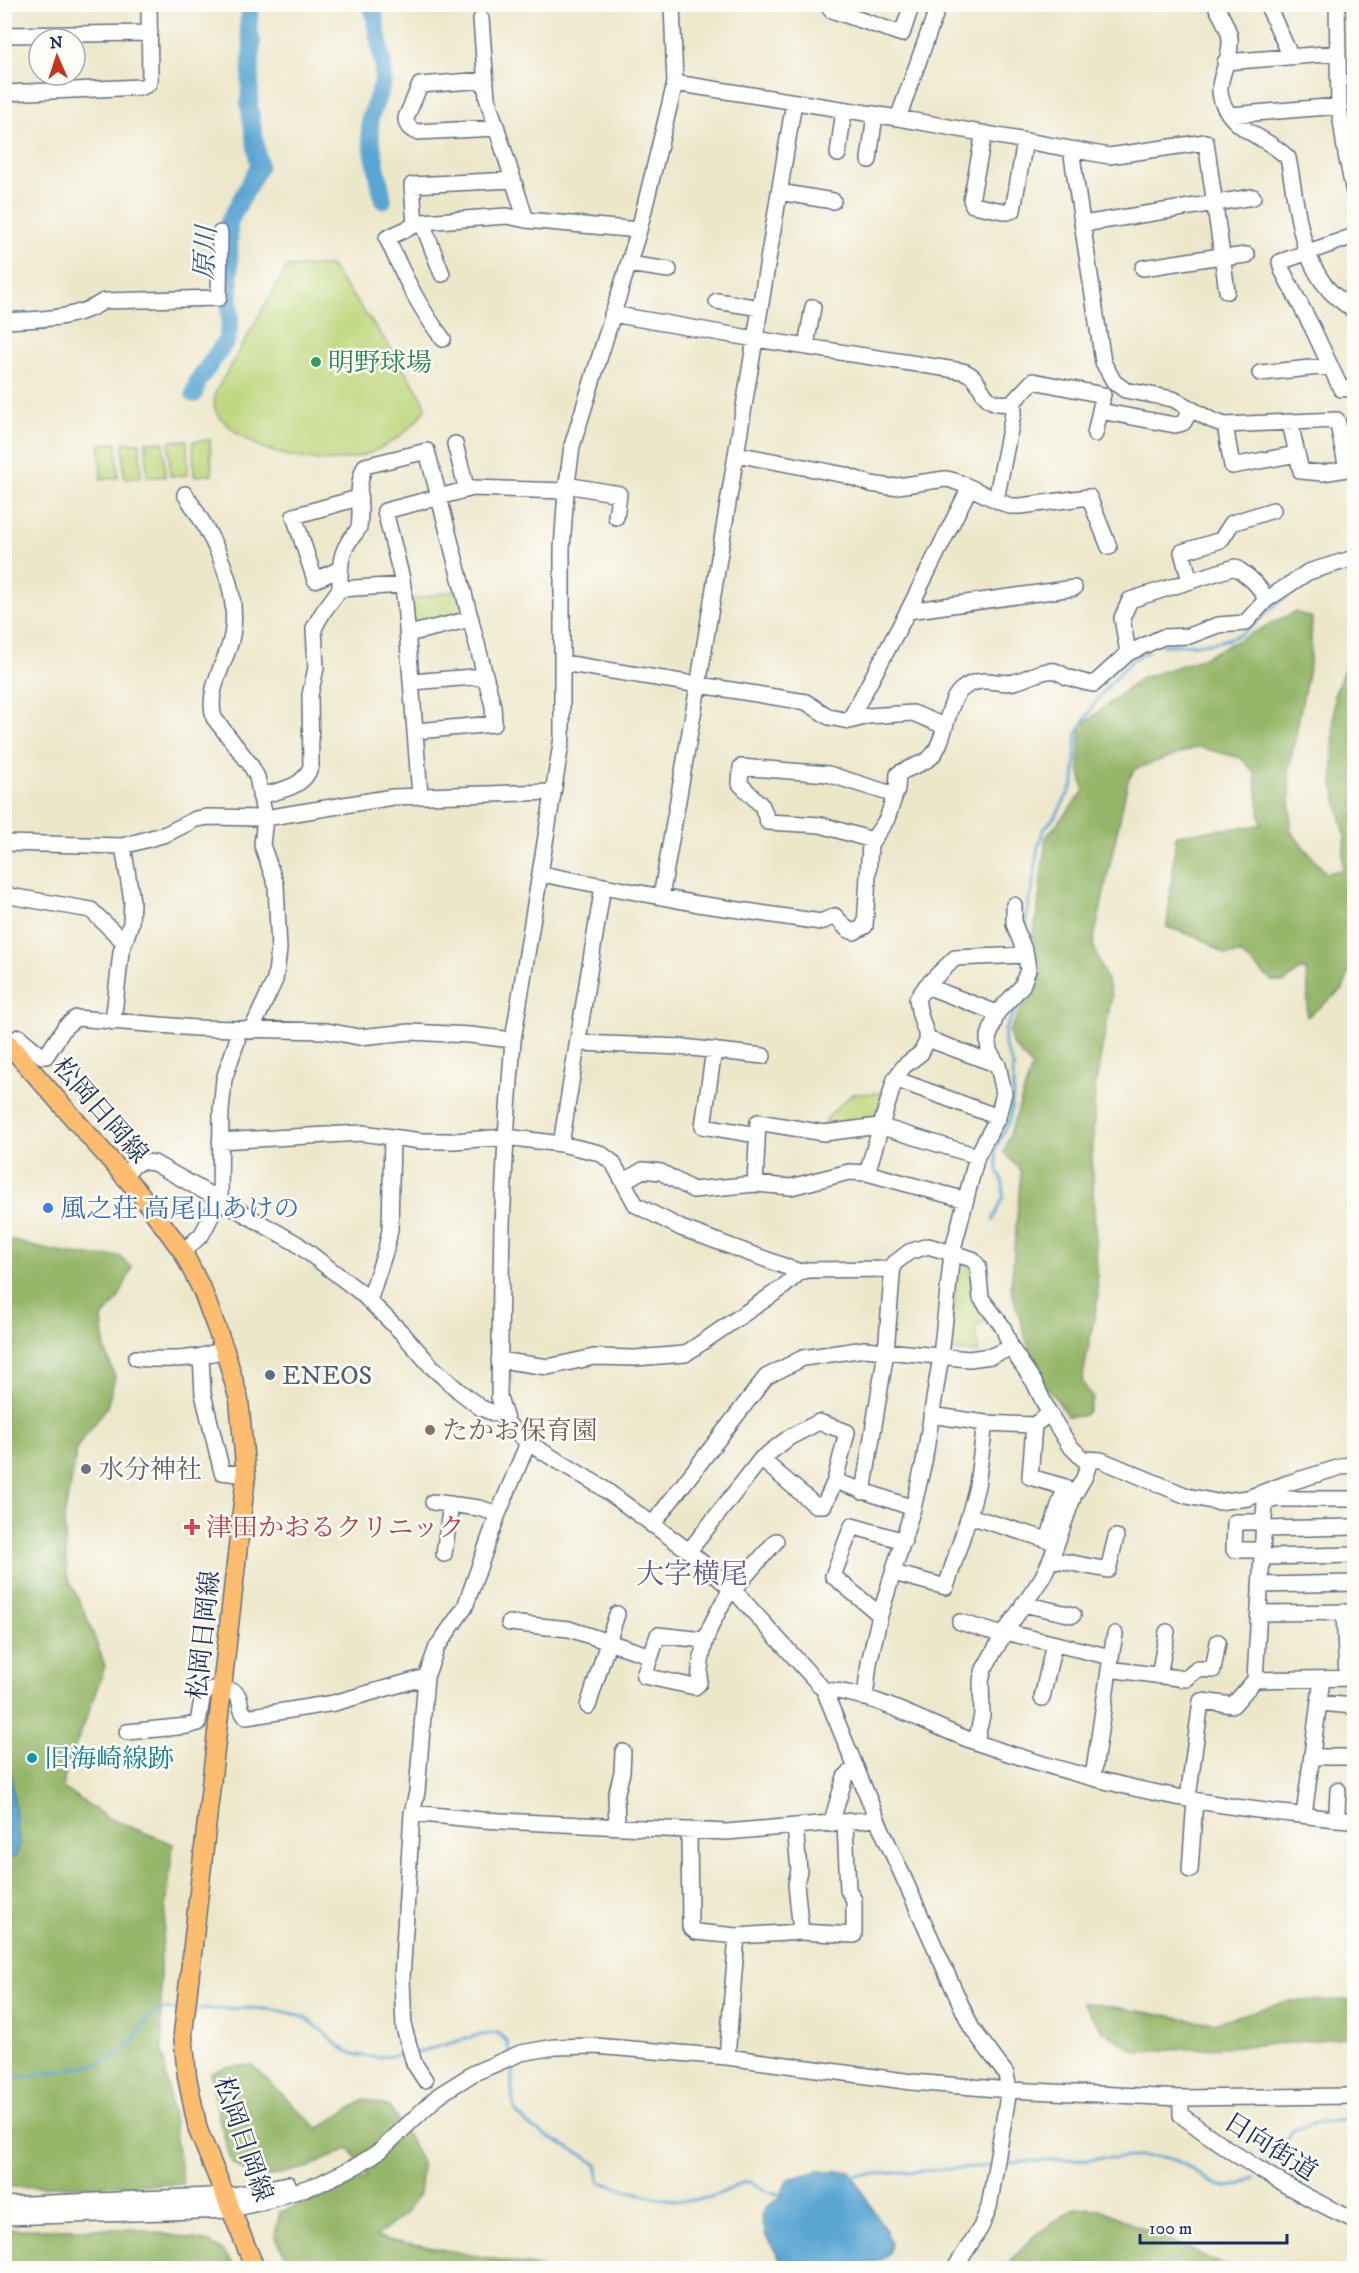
<svg xmlns="http://www.w3.org/2000/svg" width="1359" height="2273" viewBox="0 0 1359 2273" font-family="'IM FELL DW Pica','Noto Serif JP',serif">
<rect width="100%" height="100%" fill="#fdfcf7"/>
<filter id="ink" filterUnits="userSpaceOnUse"><feTurbulence type="fractalNoise" baseFrequency=".0167" numOctaves="2"/><feDisplacementMap in="SourceGraphic" scale="12" xChannelSelector="R" yChannelSelector="G"/><feConvolveMatrix kernelMatrix="1 2 1 2 8 2 1 2 1" color-interpolation-filters="sRGB"/></filter>
<filter id="wash" filterUnits="userSpaceOnUse"><feTurbulence type="fractalNoise" baseFrequency=".008" numOctaves="4" result="noise"/><feDisplacementMap in="SourceGraphic" scale="24" xChannelSelector="R" yChannelSelector="G"/><feGaussianBlur stdDeviation="1.35" result="paint"/><feColorMatrix in="noise" values="0 0 0 0 0 0 0 0 0 0 0 0 0 0 0 0 0 1.4 0 .05"/><feComposite in="paint" operator="in"/></filter>
<g filter="url(#wash)">
<rect width="100%" height="100%" fill="#ede7ca"/>
<!-- green -->
<path fill="#bed67b" stroke="#6c826c" stroke-width="1.5" d="M330 266 388 344 424 401 425 409C414 429 386 448 364 455 323 468 261 456 230 427 224 422 218 416 215 409 213 404 215 397 216 391L287 267Z
M187 440 188 475 170 476 169 441Z
M210 440 212 475 194 476 193 441Z
M146 442H164L165 477H147Z
M117 443 118 478 101 479 100 444Z
M123 443H140L141 478H124Z
M458 590 465 614 412 627 410 600Z
M883 1093 877 1117 870 1122 823 1126C829 1111 841 1106 852 1094Z
M964 1264 970 1268 972 1276 971 1299 987 1319 975 1327 978 1353 949 1351 958 1266Z"/>
<!-- forest -->
<path fill="#96b76b" stroke="#587364" stroke-width="1.5" d="M1295 612 1312 618 1310 662 1289 769 1291 832 1326 873 1342 870 1345 836 1333 783 1334 696 1354 643V958L1343 989 1307 1017 1308 986 1306 970H1300L1284 983 1272 981 1241 954 1226 955 1202 939 1167 927 1176 835 1261 825 1255 773 1241 758 1198 747 1135 769 1128 780 1093 944 1112 995 1095 1087 1092 1162 1098 1298 1082 1381 1093 1399C1086 1417 1086 1417 1067 1416L1060 1404 1036 1373 1011 1288 1021 1171 1004 1152 1032 1067 1013 1045 1009 1032 1041 971 1033 936 1038 909 1046 837 1084 791 1079 767 1081 726 1140 679 1198 660Z
M5 1238C43 1251 79 1258 119 1256L132 1268 118 1299 102 1318 105 1350 115 1377 107 1407 77 1447 64 1518 67 1575 86 1615 105 1666 82 1730 66 1767 63 1788 108 1818 173 1844 160 1965 162 2047 183 2184 5 2187Z
M1354 2000V2036L1276 2044 1136 2052 1103 2031 1082 2002 1214 2023 1289 2001Z
M252 2065 318 2129 365 2099 389 2107 414 2146 422 2166 419 2194 405 2214 375 2237 543 2268H292L275 2235 280 2212 333 2194 367 2177 350 2148 309 2167 259 2179 232 2163 220 2123 210 2073 227 2067Z
M1075 2208 1100 2209 1230 2268H1004L1034 2236Z
M5 2229H134L205 2241 222 2250 236 2268H5Z"/>
<!-- water -->
<path fill="#5aa5d2" stroke="#3a6a98" stroke-width="1.5" d="M5 1767 11 1772 19 1847 15 1858 5 1856Z
M820 2171H850L886 2231 891 2244 889 2253 879 2261 858 2266 842 2264 829 2268H786L766 2236 762 2217 766 2207 779 2199 788 2179Z"/>
<g fill="none" stroke-linecap="round" stroke-linejoin="round">
<!-- stream -->
<path stroke="#5aa5d2" stroke-width="3" d="M1162 645C1185 644 1209 646 1231 638 1251 632 1263 614 1279 602 1302 584 1328 578 1354 567
M1034 961 1033 950 1027 931 1026 917 1033 885 1038 847 1044 829 1057 814 1074 783 1077 733 1100 695 1132 660 1148 652
M993 1220 1003 1197V1183L998 1171 995 1150 1010 1118 1013 1092V1066L1004 1044 1005 1030 1023 995
M192 2010C227 2009 264 2005 298 2015 317 2021 329 2041 347 2051 364 2060 387 2056 406 2055
M415 2053 480 2035 497 2033 507 2041 510 2054
M512 2063C513 2077 510 2092 514 2106 519 2128 571 2147 589 2159L597 2165 600 2182C633 2192 671 2206 707 2198 720 2195 733 2187 746 2182H751L768 2192 783 2195
M4 2080 97 2065 133 2043 143 2024 154 2012 166 2009 179 2010
M1002 2164C1037 2160 1073 2160 1108 2158 1127 2158 1149 2154 1168 2158 1202 2166 1215 2205 1254 2177
M1265 2166 1294 2130 1312 2124 1354 2119
M850 2176 990 2166"/>
<!-- river -->
<path stroke="#5aa5d2" stroke-width="18" d="M372 4 383 64V82L370 118V135L383 200
M194 394 198 381 226 341 230 326 229 222 259 166 249 105 252 43 248 27 251 4"/>
</g>
</g>
<g filter="url(#ink)">
<g fill="none" stroke-linecap="round" stroke-linejoin="round">
<!-- minor casing -->
<g stroke="#646f84" stroke-width="18">
<path id="minor" d="M672 4 675 83 639 230 572 446 566 491 562 549V738L513 1040 506 1137 502 1225 499 1397 507 1423 528 1443 600 1486 689 1551 740 1597 824 1690 877 1819 971 2027 1006 2074 1009 2090 989 2207 981 2227 955 2268
M1215 4C1220 15 1229 27 1230 39 1232 67 1207 85 1229 114 1245 135 1271 140 1288 158 1297 202 1298 255 1329 290 1336 298 1346 304 1354 311
M1267 4 1291 57
M1337 4 1339 106 1345 149 1354 193
M831 10 902 34 912 4
M481 19 487 98 526 220
M4 35 150 33
M1225 62 1338 53
M485 80 420 85 406 118C406 126 410 129 416 132L497 128
M675 83 898 118 1109 156 1206 142 1227 291
M4 93 142 87 148 84 150 79 149 4
M1230 115 1339 106
M898 118 939 4
M984 133 971 200 973 205 1008 212 1013 210 1025 141
M1071 149 1103 362 1114 382 1125 390 1173 399 1211 420 1225 425 1337 420 1347 469 1322 473 1301 471 1290 423
M838 154 844 110
M869 160 875 114
M779 192 833 201
M422 222 442 274
M1083 224 1253 197
M415 225 412 185 513 180
M1354 236 1280 262 1282 270 1312 327 1341 389 1354 388
M628 264 669 270
M1143 268 1214 257 1223 258 1247 255
M717 301 760 308
M612 314 755 339 962 371C988 378 974 408 1012 403L1033 381 1103 395
M4 321C37 319 76 320 104 301L219 298 220 233
M443 339C419 308 403 274 387 238L422 222 507 216 526 220 639 230
M806 346 813 307
M1260 373 1330 366
M1100 411 1175 425 1183 423 1191 410
M1225 425 1232 466 1297 454
M1095 434 1102 401
M455 444 465 483
M736 454 845 475 871 484 891 487 945 479C959 480 982 494 996 500L1014 409 1012 403
M566 485 619 494 616 517
M185 494C213 536 246 595 229 647 221 670 207 693 214 718L250 764 257 777 265 818 262 845 276 885 279 950 275 980 251 1031
M996 500 1010 506H1021L1089 497 1109 547
M340 569 315 580 294 516 358 498
M1190 581 1182 552 1221 540 1232 523 1273 510
M340 589C340 573 339 557 348 543 351 537 357 533 359 527 363 505 354 490 365 466L427 451 493 706 494 724 417 731
M908 611 1074 588
M408 634 471 619
M1128 653 1122 618 1130 600 1235 567C1248 576 1260 585 1266 600
M563 663 806 702 829 717 849 721 868 716 913 713 944 726
M412 682 485 676
M849 721 908 611 969 489
M260 796C281 790 304 788 311 766L310 695 316 668 314 628 323 612 340 589 403 585
M420 796 405 603 402 579 385 511 473 488 566 491
M872 840 821 825 768 822 762 806 740 784 741 767 828 774 895 795
M4 843 123 846 166 834 196 819 208 817 265 818 393 797 553 792
M541 874 698 904 821 922 835 916 847 929 854 932 865 926 870 844 887 819 897 789 898 774C907 768 926 763 931 757 946 742 947 701 961 690 981 673 997 686 1014 682 1027 679 1042 669 1055 671 1059 672 1063 675 1067 677 1076 680 1085 683 1094 684L1128 653 1163 637 1189 636 1218 625 1245 623 1266 600 1308 572 1354 558
M4 895 91 910 124 942
M661 897 698 686 794 102
M926 986 997 1013
M113 1022 121 952 131 923 132 901 123 846
M928 1039 998 1065
M8 1043 19 1037 42 1056H46L65 1027 76 1018 196 1028 327 1031 359 1037 410 1032 470 1035 513 1040
M579 1043 683 1047 763 1056
M714 1050 703 1126 757 1135
M895 1079 998 1117
M220 1141 362 1133 421 1141H454L506 1137 561 1144 600 1153 613 1163 636 1205 681 1228 800 1272
M561 1144 603 886
M867 1173 895 1079 904 1066 921 1053 928 1039 920 1015 917 999 926 986 955 958 1026 955 1014 924V905
M123 1174 140 1161 154 1163 296 1243 360 1292 402 1333 432 1367 459 1391 481 1408 504 1417
M624 1181 643 1170 661 1172 693 1190 755 1184 791 1187 849 1172 867 1173 966 1200
M755 1184 758 1122 824 1133 879 1126 977 1156
M183 1252 202 1234 220 1199 221 1111 224 1079 237 1041V1030
M369 1301 386 1249 390 1230 392 1137
M201 1356 203 1394 222 1472 246 1475
M136 1358C157 1360 177 1360 198 1357 208 1355 215 1351 225 1351
M499 1360 548 1367 594 1357 635 1358 685 1354 782 1288 800 1272 809 1270 887 1269 909 1252 928 1246 972 1259 978 1266 981 1298 1003 1327 1011 1348 1034 1382 1049 1413 1069 1445 1083 1459 1101 1460 1187 1496 1217 1502 1248 1498 1288 1483 1354 1463
M931 1415 985 1423 1034 1425 1042 1419
M835 1481 913 1508
M863 1492 886 1352 893 1264
M433 1502 479 1508 498 1514
M969 1516 1048 1540 1065 1487 1030 1477 1034 1425
M652 1525 766 1377 803 1358 865 1349 969 1359 991 1356 1011 1348
M1264 1529 1354 1527
M1262 1550H1234L1235 1522H1264
M689 1551 761 1459 790 1437 819 1422 847 1432 835 1481 824 1505H815L761 1459
M444 1554 451 1504
M1262 1557 1354 1555
M1051 1559 1108 1570 1116 1537
M894 1573 946 1587 969 1516 977 1486 985 1423
M1260 1585 1354 1583
M733 1590 776 1541
M1023 1604 1073 1615
M1344 1612 1347 1678
M1259 1613 1354 1612
M880 1615 833 1576 852 1526 904 1541
M960 1622 1003 1635
M509 1623 569 1629 651 1656
M1005 1632 1111 1657 1093 1777
M704 1640 658 1635 644 1676 695 1687 699 1683C701 1641 710 1624 731 1589
M1111 1657 1115 1634
M1109 1669 1186 1679 1197 1669 1213 1670 1218 1642
M1159 1676 1167 1632
M1255 1680 1354 1678
M824 1690C871 1691 932 1727 978 1743 1078 1778 1185 1803 1291 1814 1313 1816 1333 1820 1354 1820
M865 1698 869 1663 880 1615 913 1508 924 1462 941 1356 952 1253 977 1156 998 1117 1004 1093 998 1065 989 1051 988 1039 997 1013 1022 986 1028 970 1026 955
M1042 1698 1054 1644
M1319 1703 1354 1706
M588 1706 617 1614
M127 1732 187 1726 198 1723 203 1693C210 1689 214 1688 222 1689 248 1692 234 1703 246 1717L334 1703 426 1677
M976 1742 982 1715 981 1680 984 1669 1005 1632 1042 1578 1051 1559 1074 1495 1084 1478 1090 1461
M1312 1757H1354
M1188 1798 1201 1701 1233 1705 1255 1680 1265 1502 1276 1499H1354
M1337 1811 1338 1790
M412 1813 482 1820 726 1832 877 1819
M1304 1815 1322 1679
M831 1824 845 1777 856 1767
M795 1826 799 1870 796 1884 801 1932
M617 1827 616 1796 622 1772 623 1752
M689 1830 690 1927 696 1932 737 1936 801 1932 854 1935V1900L848 1890 845 1823
M1190 1870 1195 1800
M727 2057 737 1936
M425 2080 414 2063 404 2028 402 1979 412 1813 417 1792 426 1677 437 1647 465 1607 498 1514 528 1443
M1181 2098V2115C1235 2157 1293 2192 1354 2220
M4 2205 234 2195 288 2184
M4 2217 230 2210 269 2200 319 2184 358 2165 381 2150 439 2095 474 2073 521 2053 555 2047 595 2046 727 2057 912 2082 1009 2090 1181 2098 1354 2096"/>
</g>
<!-- major casing -->
<g stroke="#646f84" stroke-width="21">
<path id="major" d="M4 1039 141 1195 183 1252 203 1292 225 1351 239 1400 246 1475 183 2034 187 2077 198 2130 255 2268"/>
</g>
<!-- minor -->
<use href="#minor" stroke="#fff" stroke-width="15"/>
<!-- major -->
<use href="#major" stroke="#fcbd6f" stroke-width="18"/>
</g>
</g>
<!-- markers -->
<circle fill="#2e9e5b" stroke="#fdfcf7" stroke-width="2" cx="316" cy="362" r="6"/>
<circle fill="#3f7fe0" stroke="#fdfcf7" stroke-width="2" cx="48" cy="1208" r="6"/>
<circle fill="#5c6f8a" stroke="#fdfcf7" stroke-width="2" cx="270" cy="1375" r="6"/>
<circle fill="#8d6e63" stroke="#fdfcf7" stroke-width="2" cx="430" cy="1430" r="6"/>
<circle fill="#6b7280" stroke="#fdfcf7" stroke-width="2" cx="86" cy="1469" r="6"/>
<path fill="#e0444e" stroke="#fdfcf7" stroke-width="2" d="M189 1518h6v6h6v6h-6v6h-6v-6h-6v-6h6z"/>
<circle fill="#0f9aa8" stroke="#fdfcf7" stroke-width="2" cx="32" cy="1758" r="6"/>
<g text-anchor="middle" stroke-width="5" stroke-linejoin="round" paint-order="stroke">
<!-- leisure labels -->
<g font-size="26" fill="#27864d" stroke="#fdfcf7" text-anchor="start">
<text x="328" y="371">明野球場</text>
</g>
<!-- street labels -->
<g font-size="26" fill="#1b2f5e" stroke="#fdfcf7">
<text transform="translate(101 1110) rotate(49)" y="9">松岡日岡線</text>
<text transform="translate(203 1635) rotate(-84)" y="9">松岡日岡線</text>
<text transform="translate(244 2139) rotate(71)" y="9">松岡日岡線</text>
<text transform="translate(1271 2146) rotate(32)" y="9">日向街道</text>
</g>
<!-- shop labels -->
<g font-size="26" fill="#366cbe" stroke="#fdfcf7" text-anchor="start">
<text x="60" y="1217">風之荘 高尾山あけの</text>
</g>
<!-- service labels -->
<g font-size="26" fill="#4e5e75" stroke="#fdfcf7" text-anchor="start">
<text x="282" y="1384">ENEOS</text>
</g>
<!-- education labels -->
<g font-size="26" fill="#785e54" stroke="#fdfcf7" text-anchor="start">
<text x="442" y="1439">たかお保育園</text>
</g>
<!-- worship labels -->
<g font-size="26" fill="#5b616d" stroke="#fdfcf7" text-anchor="start">
<text x="98" y="1478">水分神社</text>
</g>
<!-- health labels -->
<g font-size="26" fill="#be3a42" stroke="#fdfcf7" text-anchor="start">
<text x="206" y="1536">津田かおるクリニック</text>
</g>
<!-- culture labels -->
<g font-size="26" fill="#0d838f" stroke="#fdfcf7" text-anchor="start">
<text x="44" y="1767">旧海崎線跡</text>
</g>
<!-- water labels -->
<g font-size="27" font-style="italic" fill="#345e8c" stroke="#fdfcf7">
<text transform="translate(205 253) rotate(-87)" y="9">原川</text>
</g>
<!-- quarter labels -->
<g font-size="28" fill="#5f5a8f" stroke="#fdfcf7">
<text x="692" y="1583">大字横尾</text>
</g>
</g>
<!-- margin -->
<rect width="1359" height="2273" fill="none" stroke="#fdfcf7" stroke-width="24"/>
<!-- north arrow -->
<g transform="translate(57 57) rotate(357)"><circle r="28" fill="#fdfcf7" stroke="#a3aaba" stroke-width="1.5"/>
<path d="M0-4.5L10 22L0 15L-10 22Z" fill="#c8321e"/>
<text y="-9" font-size="16" font-weight="bold" text-anchor="middle" fill="#1b2f5e">N</text>
</g>
<!-- scale -->
<path d="M1140 2234v9h147v-9" fill="none" stroke="#1b2f5e" stroke-width="3"/>
<text x="1149" y="2234" font-size="18" fill="#1b2f5e" stroke="#fdfcf7" stroke-width="4.5" paint-order="stroke">100 m</text>
</svg>
